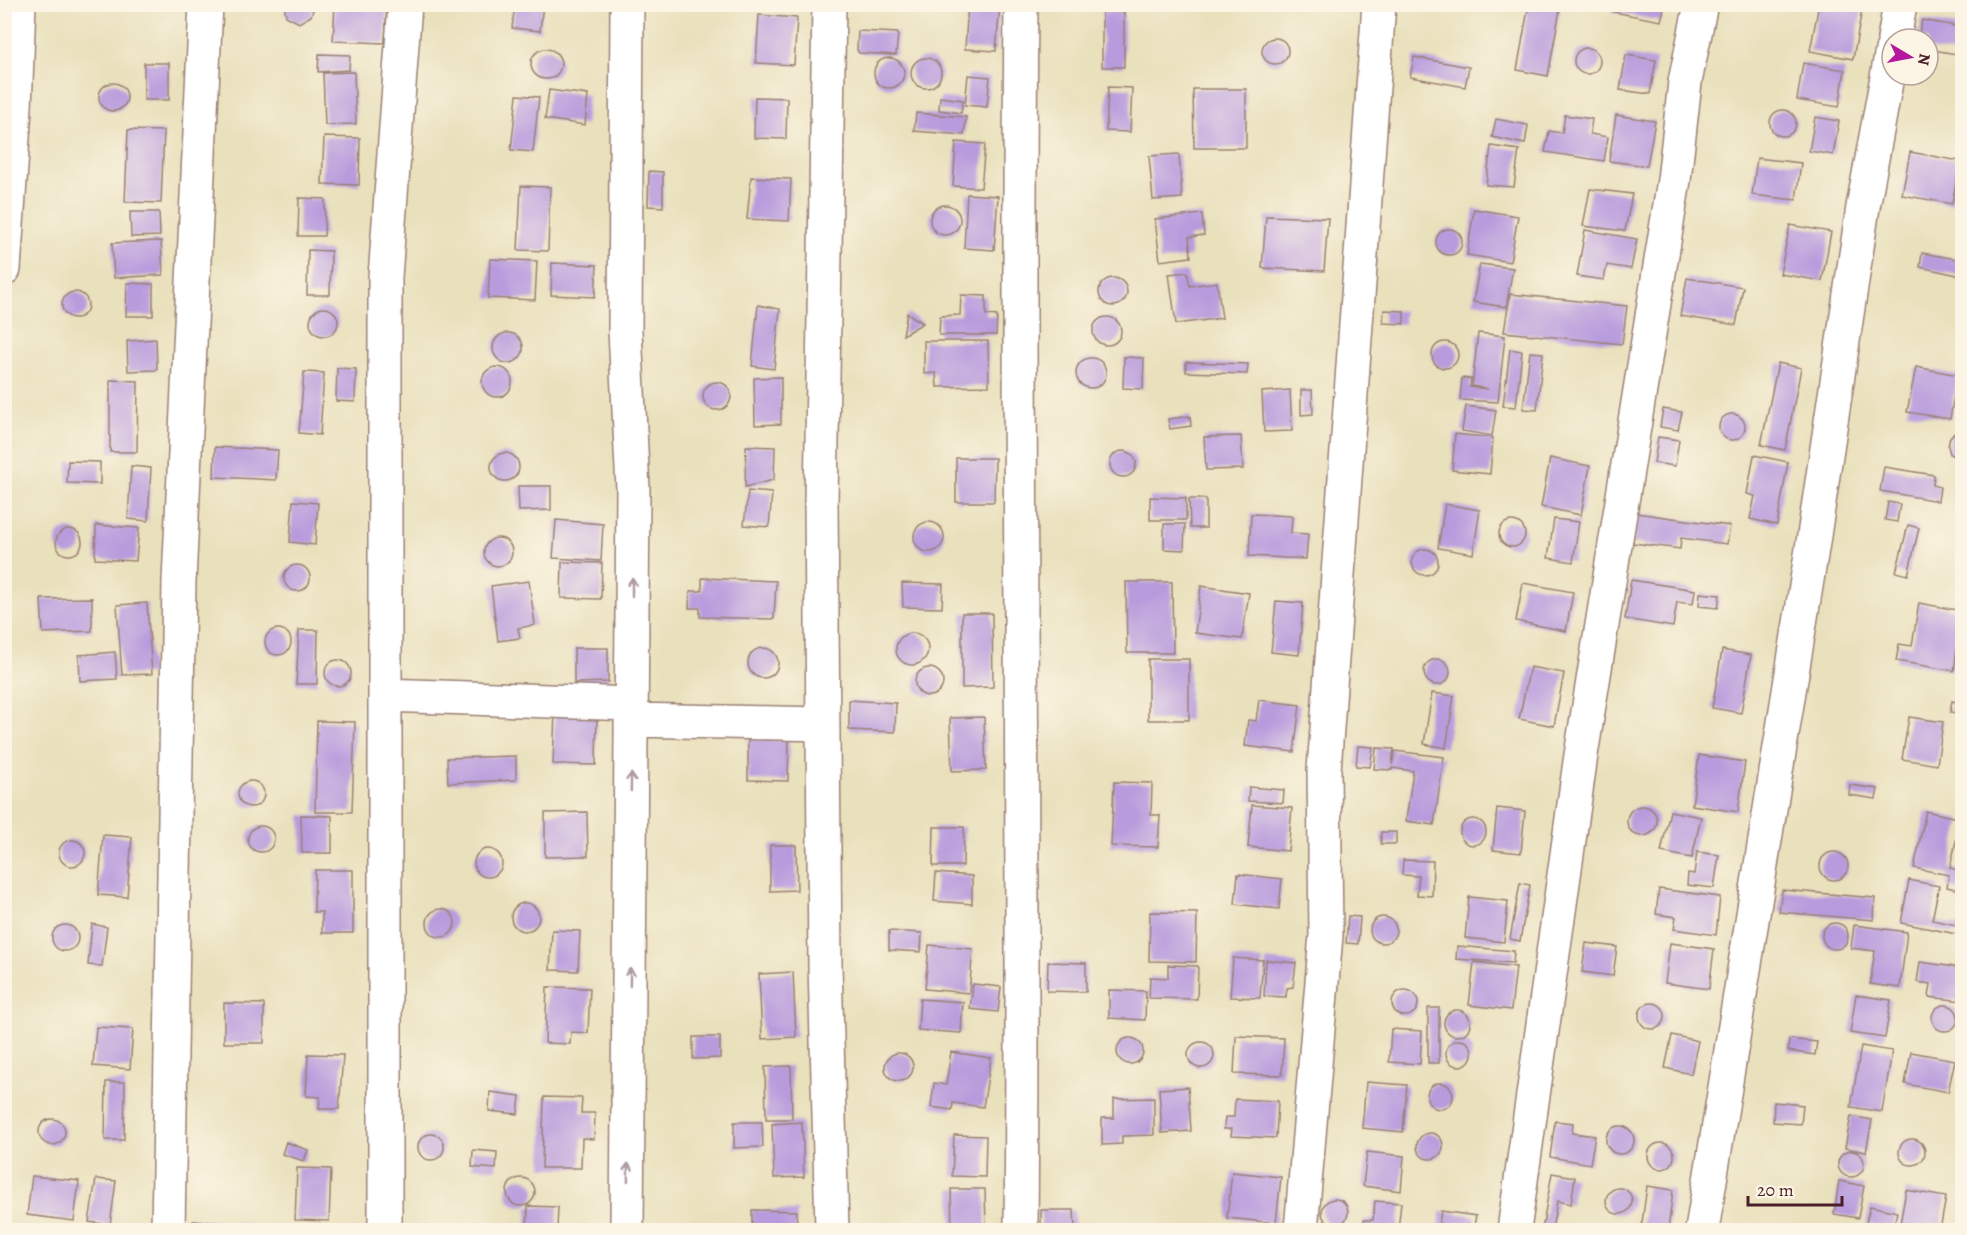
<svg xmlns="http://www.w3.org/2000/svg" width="1967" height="1235" viewBox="0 0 1967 1235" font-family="Alegreya,serif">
<rect width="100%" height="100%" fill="#fcf5e5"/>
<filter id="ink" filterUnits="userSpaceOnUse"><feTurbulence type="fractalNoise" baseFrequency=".0167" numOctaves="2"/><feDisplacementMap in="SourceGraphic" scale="12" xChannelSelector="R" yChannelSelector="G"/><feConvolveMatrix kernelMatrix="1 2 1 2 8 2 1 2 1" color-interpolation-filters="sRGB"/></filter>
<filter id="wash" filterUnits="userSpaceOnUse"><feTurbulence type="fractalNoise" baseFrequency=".008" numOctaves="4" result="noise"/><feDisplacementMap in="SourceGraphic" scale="24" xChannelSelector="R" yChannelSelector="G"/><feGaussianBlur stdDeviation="1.35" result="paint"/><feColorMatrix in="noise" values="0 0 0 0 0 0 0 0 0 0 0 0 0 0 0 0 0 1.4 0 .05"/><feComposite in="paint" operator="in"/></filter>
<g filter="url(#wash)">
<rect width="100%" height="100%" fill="#e9e0bc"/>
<g id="blocks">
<!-- building -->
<path fill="#b89bdd" d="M284 4H313L314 7 311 16 299 23 286 16Z
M335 4H387L385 43 333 41Z
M515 4H543L540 31 512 28Z
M968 4H1000L996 51 965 49Z
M1529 4H1561L1548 76 1517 70Z
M1614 4H1665L1661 21 1613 12Z
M1819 4H1863L1853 59 1810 51Z
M1102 12H1124V67H1102Z
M759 15 797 18 794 65 756 63Z
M1922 20 1961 27 1956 54 1928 49V39H1918Z
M858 31 898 33 896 55 859 53 857 50Z
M1262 51a13 13 0 1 1 26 0a13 13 0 1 1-26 0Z
M1574 61a13 13 0 1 1 26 0a13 13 0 1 1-26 0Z
M531 64a15 15 0 1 1 30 0a15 15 0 1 1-30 0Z
M319 54 350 55 349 70 318 72Z
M1626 55 1656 60 1650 94 1620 90Z
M1414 57 1469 67 1465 87 1410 77Z
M874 73a15 15 0 1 1 30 0a15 15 0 1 1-30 0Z
M911 73a15 15 0 1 1 30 0a15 15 0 1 1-30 0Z
M144 63H169V100H144Z
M1803 63 1845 70 1839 107 1797 100Z
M354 72 356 124 325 125 323 73Z
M968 75 990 77 987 107 965 105Z
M99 97a14 14 0 1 1 28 0a14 14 0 1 1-28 0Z
M1108 87 1132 88 1130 132 1106 131Z
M1193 89H1246V148H1194Z
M549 90 588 95 585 125 545 119Z
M517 95 539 97 533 152 511 150Z
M755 97 787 98 786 139 754 138Z
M940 97 963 100 961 113 939 110Z
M1770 123a13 13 0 1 1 26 0a13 13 0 1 1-26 0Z
M916 113 966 117 964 135 914 131Z
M1565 115 1592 119 1590 134 1608 137 1604 161 1545 152 1549 131 1562 133Z
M1616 115 1655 121 1647 166 1609 161Z
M1815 117 1839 121 1833 155 1809 151Z
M1496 119 1528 125 1525 144 1492 137Z
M128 130 164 131 161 203 125 202Z
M324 137 360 138 359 185 322 184Z
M956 142 985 144 981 188 953 186Z
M1491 146 1519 150 1514 187 1486 185Z
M1910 152 1960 161 1952 204 1902 195Z
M1179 154 1182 198 1153 200 1149 156Z
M1757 158 1801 163 1796 200 1752 195Z
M649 171 663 172V207L648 206Z
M751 177 791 179 789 221 747 219Z
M521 186 550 187 548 251 518 250Z
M1590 189 1632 194 1625 231 1583 226Z
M967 194 998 196 994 250 964 248Z
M299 198 325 199 324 236H298Z
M930 220a15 15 0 1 1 30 0a15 15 0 1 1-30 0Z
M1474 209 1518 216 1510 262 1467 255Z
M130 212H159L160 236 131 237Z
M1202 214 1204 235 1189 237 1191 257 1160 261 1155 219Z
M1266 216 1328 218 1324 271 1262 268Z
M1790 225 1831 232 1822 281 1780 274Z
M1436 242a13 13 0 1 1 26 0a13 13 0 1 1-26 0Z
M1585 230 1637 239 1631 269 1607 265 1604 280 1577 276Z
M161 241 163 275 114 278 112 243Z
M308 250 331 251 330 295H307Z
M1922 253 1962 260V276L1920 267Z
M490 259 537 261 535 300 488 298Z
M552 263 597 265 595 297 551 295Z
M1480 264 1513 268 1506 307 1473 302Z
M1187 272 1190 286 1217 282 1222 318 1176 324 1169 274Z
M1099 292a14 14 0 1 1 28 0a14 14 0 1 1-28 0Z
M1687 278 1743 287 1736 325 1680 316Z
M127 283 153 284V316H126Z
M62 305a13 13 0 1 1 26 0a13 13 0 1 1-26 0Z
M1510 294 1627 306 1622 344 1504 332Z
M961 295 986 296V315L997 316 996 335H939L940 316 960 315Z
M758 305 780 309 774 369 752 366Z
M310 322a14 14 0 1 1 28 0a14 14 0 1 1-28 0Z
M1384 310 1404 311V324L1383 323Z
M907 313 923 323 903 335Z
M1093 331a14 14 0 1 1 28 0a14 14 0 1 1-28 0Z
M1478 333 1505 336 1498 402 1460 400 1462 378 1471 379 1470 387 1488 389 1472 386Z
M493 348a15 15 0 1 1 30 0a15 15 0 1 1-30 0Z
M156 339 157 370 128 371 127 341Z
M924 341H988L989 386 937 387 936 373 924 374Z
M1432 355a13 13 0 1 1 26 0a13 13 0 1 1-26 0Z
M1510 349 1522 351 1516 407 1503 406Z
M1530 352 1543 353 1537 410 1523 409Z
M1124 357 1144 358 1143 389 1123 388Z
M1076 373a15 15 0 1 1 30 0a15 15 0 1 1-30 0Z
M1186 362 1248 364 1247 374 1186 372Z
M1778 363 1801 368 1785 450 1761 445Z
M1916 367 1958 375 1950 419 1907 412Z
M482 382a15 15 0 1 1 30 0a15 15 0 1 1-30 0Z
M337 368 356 369 355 402 336 401Z
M304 372 324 373 320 435 299 433Z
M781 377V424L755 425 754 378Z
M110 380 138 381 137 452H110Z
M703 396a14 14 0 1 1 28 0a14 14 0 1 1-28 0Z
M1290 390 1292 431 1264 432 1262 392Z
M1301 390H1312L1313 414 1301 415Z
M1466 406 1496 410 1492 436 1462 431Z
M1663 409 1682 412 1678 430 1660 427Z
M1719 427a13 13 0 1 1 26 0a13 13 0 1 1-26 0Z
M1190 416 1191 426 1170 429 1168 419Z
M1962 432V459H1958L1950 454 1948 446 1950 437 1953 434Z
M1455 434 1493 438 1490 474 1452 470Z
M1241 436 1243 469 1206 470 1204 437Z
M1658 437 1679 440 1675 466 1654 463Z
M746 446 775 447 774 480 745 487Z
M215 447 278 450 276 480 214 477Z
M1110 464a13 13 0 1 1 26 0a13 13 0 1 1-26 0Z
M491 467a14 14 0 1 1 28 0a14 14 0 1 1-28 0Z
M1754 455 1788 462 1777 525 1750 519 1755 496 1747 494Z
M956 458H995L994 502H956Z
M1550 458 1590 466 1581 515 1541 507Z
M68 461 100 462V484L67 483Z
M131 466 151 468 148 521 128 519Z
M1884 467 1934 475 1933 485 1940 487 1938 501 1880 491Z
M518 486H551V510L519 511Z
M748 491 772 493 769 527 744 525Z
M1150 497 1186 498V520H1150Z
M1189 499H1206V528H1190Z
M293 501 318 503 315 545 290 542Z
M1888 502 1900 504 1897 522 1885 520Z
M1445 504 1480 510 1473 554 1438 548Z
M1636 513 1730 526 1727 544 1681 538 1680 549 1633 543Z
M1251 514 1292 516 1291 533 1308 534 1306 559 1249 556Z
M1554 519 1579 522 1573 562 1548 558Z
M556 520 603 524 601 561 553 558Z
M1499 534a13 13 0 1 1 26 0a13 13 0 1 1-26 0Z
M914 537a15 15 0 1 1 30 0a15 15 0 1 1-30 0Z
M1164 524H1185L1184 550 1164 549Z
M96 525 139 528 136 561 95 559Z
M1908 525 1919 528 1908 575 1896 572Z
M56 542a13 13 0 1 1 26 0a13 13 0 1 1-26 0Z
M484 552a14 14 0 1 1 28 0a14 14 0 1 1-28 0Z
M1412 562a13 13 0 1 1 26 0a13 13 0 1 1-26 0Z
M562 562 602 563 601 599 561 598Z
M284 578a13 13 0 1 1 26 0a13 13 0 1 1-26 0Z
M702 578 776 581 774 619 700 617V608H689L690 591H702Z
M1631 580 1695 590 1693 604 1677 602 1673 627 1625 619Z
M529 581 535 625 518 628 520 638 498 641 491 586Z
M1126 582H1172L1173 653H1127Z
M902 583 943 584 942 608 903 607Z
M1523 583 1573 592 1566 631 1516 621Z
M1201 586 1249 593 1242 639 1195 633Z
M1700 593 1720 595 1718 608 1699 606Z
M92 598V631L43 633 41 599Z
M1276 601 1303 603 1299 655 1271 652Z
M147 603 152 674 122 675 117 605Z
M1919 603 1962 611 1954 671 1896 661 1899 644 1912 646Z
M962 613H992L993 687 962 688Z
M265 642a13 13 0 1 1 26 0a13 13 0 1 1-26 0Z
M299 630H318L317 684H296Z
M896 649a16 16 0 1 1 32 0a16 16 0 1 1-32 0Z
M574 648H608V682L574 683Z
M748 663a15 15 0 1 1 30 0a15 15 0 1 1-30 0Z
M1722 650 1751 655 1741 713 1712 708Z
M115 652 117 679 80 681 79 655Z
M1424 672a13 13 0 1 1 26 0a13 13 0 1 1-26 0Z
M1148 659H1189V720H1148Z
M325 673a13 13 0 1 1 26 0a13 13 0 1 1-26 0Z
M1530 667 1564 673 1554 726 1519 719Z
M915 682a14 14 0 1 1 28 0a14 14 0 1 1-28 0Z
M1432 693 1454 696 1446 748 1424 744Z
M849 700 896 703 895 732 849 730Z
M1259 700 1300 705 1294 752 1245 746 1248 720 1256 721Z
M1952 701 1962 703V714L1950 712Z
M555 710 597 712 596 765 553 764Z
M984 717 986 770 952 771 950 718Z
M1909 717 1943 722 1937 765 1902 759Z
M317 721 355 722 352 812H315Z
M748 739 789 740 788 781 748 780Z
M1358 746 1373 747 1370 767 1356 766Z
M1376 748 1394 749 1392 765 1395 751 1444 757 1434 825 1406 821 1413 771 1392 768V770L1374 769Z
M1699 755 1745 762 1738 812 1692 805Z
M516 756V780L448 783 447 758Z
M238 794a13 13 0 1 1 26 0a13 13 0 1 1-26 0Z
M1114 782 1152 783 1151 815H1160L1158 847 1111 846Z
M1850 785 1878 789 1876 799 1849 795Z
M1249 787 1284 790 1283 803 1248 801Z
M1252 805 1292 808 1288 851 1248 847Z
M1627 821a15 15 0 1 1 30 0a15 15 0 1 1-30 0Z
M1497 808 1525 811 1521 853 1493 850Z
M1670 811 1701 817 1692 858 1661 852Z
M1926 811 1961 819 1950 868 1962 871V891L1947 887 1949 875 1914 868Z
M587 812 588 856 545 857V813Z
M301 815 332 816V853H302Z
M1460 832a13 13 0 1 1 26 0a13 13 0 1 1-26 0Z
M248 839a13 13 0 1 1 26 0a13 13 0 1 1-26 0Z
M934 827H964L963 866H933Z
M1381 832H1396V844H1381Z
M103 835 132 837 127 897 98 895Z
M59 853a13 13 0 1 1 26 0a13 13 0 1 1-26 0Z
M770 845H796L797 890 770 891Z
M474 863a14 14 0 1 1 28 0a14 14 0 1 1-28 0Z
M1697 852 1719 855 1714 888 1687 885 1688 873 1694 874Z
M1820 866a14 14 0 1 1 28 0a14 14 0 1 1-28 0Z
M1403 860 1433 861 1432 896 1417 895 1419 876 1402 875Z
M315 870H353V933H322V912H314Z
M936 873 972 876V904L934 901Z
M1238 874 1282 879 1279 909 1235 904Z
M1909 880 1939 886 1932 920 1962 926V935L1901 923Z
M1520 883 1530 885 1520 941 1510 939Z
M1659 889 1720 897 1716 935 1674 929 1676 917 1656 914Z
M1782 890 1875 898 1874 920 1779 912Z
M1469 897 1508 901 1504 942 1465 938Z
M511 917a14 14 0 1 1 28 0a14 14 0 1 1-28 0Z
M427 923a14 14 0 1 1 28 0a14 14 0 1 1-28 0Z
M1150 912 1197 913 1196 962 1149 961Z
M1348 916 1360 917 1358 944 1346 943Z
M1370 930a13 13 0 1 1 26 0a13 13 0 1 1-26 0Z
M1822 936a13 13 0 1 1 26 0a13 13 0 1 1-26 0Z
M92 924 107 927 102 966 88 965Z
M1854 925 1907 932 1900 988 1870 984 1875 951 1851 948Z
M52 938a13 13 0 1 1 26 0a13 13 0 1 1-26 0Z
M552 930 580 931 578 971 550 970Z
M889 931 922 933 921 952 889 950Z
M1586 943 1617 947 1613 976 1582 972Z
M1670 943 1714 949 1709 989 1665 983Z
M929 945 973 949 969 993 925 989Z
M1457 946 1514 951 1513 963 1456 959Z
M1233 958 1263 960 1260 998 1230 997Z
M1266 960 1296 963 1293 987 1287 988 1286 997 1264 996Z
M1048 962 1086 963V992L1047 991Z
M1474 962 1516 967 1511 1010 1469 1005Z
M1920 962 1962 968V1001L1929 997 1931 984 1917 982Z
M1168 965 1198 966 1197 999 1149 998 1150 977 1168 978Z
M793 972 796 1037 762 1039 759 974Z
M973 984 1001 987 998 1012 970 1009Z
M547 987 590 988 588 1033 571 1032 570 1044 545 1043Z
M1392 1003a13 13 0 1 1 26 0a13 13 0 1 1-26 0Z
M1109 990 1146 991 1145 1020 1109 1018Z
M1856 995 1891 1000 1885 1038 1850 1033Z
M920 999 963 1002 961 1033 918 1030Z
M1639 1016a13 13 0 1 1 26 0a13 13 0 1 1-26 0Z
M224 1003 264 1004V1043H224Z
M1932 1018a13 13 0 1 1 26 0a13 13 0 1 1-26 0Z
M1428 1008H1439V1063H1428Z
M1444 1023a13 13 0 1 1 26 0a13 13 0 1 1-26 0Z
M96 1027 133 1029 130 1069 93 1066Z
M1391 1029 1422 1031 1420 1064 1389 1062Z
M1672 1035 1698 1041 1691 1074 1665 1068Z
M1236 1036 1284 1038 1282 1075 1234 1074Z
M693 1037H720V1058L693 1059Z
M1117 1051a13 13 0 1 1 26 0a13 13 0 1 1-26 0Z
M1789 1039 1817 1042 1815 1055 1788 1051Z
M1446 1053a13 13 0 1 1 26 0a13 13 0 1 1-26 0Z
M1188 1055a13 13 0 1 1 26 0a13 13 0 1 1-26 0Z
M1861 1046 1892 1051 1882 1112 1851 1107Z
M951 1052 991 1058 983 1107 953 1103 952 1110 931 1107 934 1083 946 1085Z
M1911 1052 1955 1060 1948 1092 1905 1084Z
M885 1067a14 14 0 1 1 28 0a14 14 0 1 1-28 0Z
M308 1054 343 1055 339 1109H319L320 1097 306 1096Z
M791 1066 792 1119H766L765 1067Z
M106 1082H125L124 1140H105Z
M1366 1082 1407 1085 1403 1132 1362 1128Z
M1427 1096a13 13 0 1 1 26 0a13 13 0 1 1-26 0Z
M1188 1087 1191 1131 1162 1133 1159 1089Z
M490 1092 520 1096 518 1114 489 1111Z
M544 1097 582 1098 581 1113H595L594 1139 582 1138 581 1168H542Z
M1154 1098V1135L1122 1136V1144L1102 1145V1118H1114V1099Z
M1235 1099 1278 1101 1276 1138 1231 1136 1232 1129H1224L1225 1117H1234Z
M1774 1102 1803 1105 1801 1124 1773 1122Z
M1851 1116 1872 1120 1866 1152 1845 1148Z
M39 1132a13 13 0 1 1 26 0a13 13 0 1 1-26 0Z
M1555 1121 1573 1123 1572 1133 1595 1136 1590 1164 1550 1157Z
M734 1122H762L763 1147 734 1148Z
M802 1122 804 1177 774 1178 772 1124Z
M1606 1140a14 14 0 1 1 28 0a14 14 0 1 1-28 0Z
M1417 1146a13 13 0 1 1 26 0a13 13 0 1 1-26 0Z
M418 1147a13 13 0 1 1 26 0a13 13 0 1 1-26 0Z
M954 1135 986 1136 985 1177 952 1176Z
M1899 1152a13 13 0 1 1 26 0a13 13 0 1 1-26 0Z
M286 1142 308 1150 304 1161 282 1154Z
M1648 1156a13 13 0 1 1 26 0a13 13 0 1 1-26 0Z
M473 1150 497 1152 496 1169 472 1167Z
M1838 1164a13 13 0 1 1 26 0a13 13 0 1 1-26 0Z
M1367 1152 1404 1156 1401 1191 1363 1186Z
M297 1168 331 1169 329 1221 295 1220Z
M1232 1172 1281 1177 1276 1223 1227 1218Z
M1552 1173 1575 1177 1571 1204 1557 1201 1552 1230H1542Z
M32 1176 79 1181 74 1221 27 1215Z
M507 1192a14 14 0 1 1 28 0a14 14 0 1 1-28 0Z
M96 1179 116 1181 110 1225 89 1222Z
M1839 1181 1864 1186 1858 1218 1834 1214Z
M1647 1186 1673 1190 1668 1230H1641Z
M1606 1201a13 13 0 1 1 26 0a13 13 0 1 1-26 0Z
M951 1189H985L986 1230H952Z
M1906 1190 1946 1197 1940 1230H1899Z
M1322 1212a13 13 0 1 1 26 0a13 13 0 1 1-26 0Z
M1375 1201 1401 1203 1398 1230H1363L1364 1220H1373Z
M528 1206 558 1207 557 1230H527Z
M1870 1206 1897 1212 1893 1229 1866 1223Z
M752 1210 797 1211 796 1230H752Z
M1041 1210H1074L1075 1229 1041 1230Z
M1441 1211 1476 1216 1473 1230H1438Z
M193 1221 250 1224 249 1230H193Z"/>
</g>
</g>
<g filter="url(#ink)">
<use href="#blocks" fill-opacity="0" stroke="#9a8074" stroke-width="1.5"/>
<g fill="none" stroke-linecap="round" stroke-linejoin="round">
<!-- minor casing -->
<g stroke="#9a8074" stroke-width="36">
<path id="minor" d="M627 4 625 331 633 489 627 1230
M829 4 821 503 825 964 832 1230
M1021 4C1017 413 1025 822 1021 1230
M1894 39 1900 4
M4 269 15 108 19 4
M385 695 631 704
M632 720 823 724
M168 1230 179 581 206 4
M385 1230V277L405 4
M1301 1230 1326 935 1324 770 1379 4
M1514 1230 1581 755 1674 180 1685 82 1701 4
M1702 1230 1812 549 1863 207 1892 50"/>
</g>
<!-- minor -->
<use href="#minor" stroke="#fff" stroke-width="33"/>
</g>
<!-- one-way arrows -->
<defs><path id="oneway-shaft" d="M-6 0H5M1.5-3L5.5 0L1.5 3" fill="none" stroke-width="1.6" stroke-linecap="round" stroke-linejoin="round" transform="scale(1.5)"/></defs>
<g stroke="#ae9aa0">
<use href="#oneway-shaft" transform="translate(632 587) rotate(-90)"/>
<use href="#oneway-shaft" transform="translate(631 782) rotate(-89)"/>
<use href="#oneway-shaft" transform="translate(630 977) rotate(-89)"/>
<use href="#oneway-shaft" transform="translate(628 1172) rotate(-89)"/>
</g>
</g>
<!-- margin -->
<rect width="1967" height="1235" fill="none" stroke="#fcf5e5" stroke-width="24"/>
<!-- north arrow -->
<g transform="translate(1910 57) rotate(100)"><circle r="28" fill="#fcf5e5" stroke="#b59f9b" stroke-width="1.5"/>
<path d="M0-4.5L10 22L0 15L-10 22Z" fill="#b5179e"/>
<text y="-9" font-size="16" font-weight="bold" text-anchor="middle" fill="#4a1f2b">N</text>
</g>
<!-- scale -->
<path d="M1748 1196v9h94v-9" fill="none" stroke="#4a1f2b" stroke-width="3"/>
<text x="1757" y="1196" font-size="18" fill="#4a1f2b" stroke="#fcf5e5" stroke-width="4.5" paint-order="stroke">20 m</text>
</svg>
